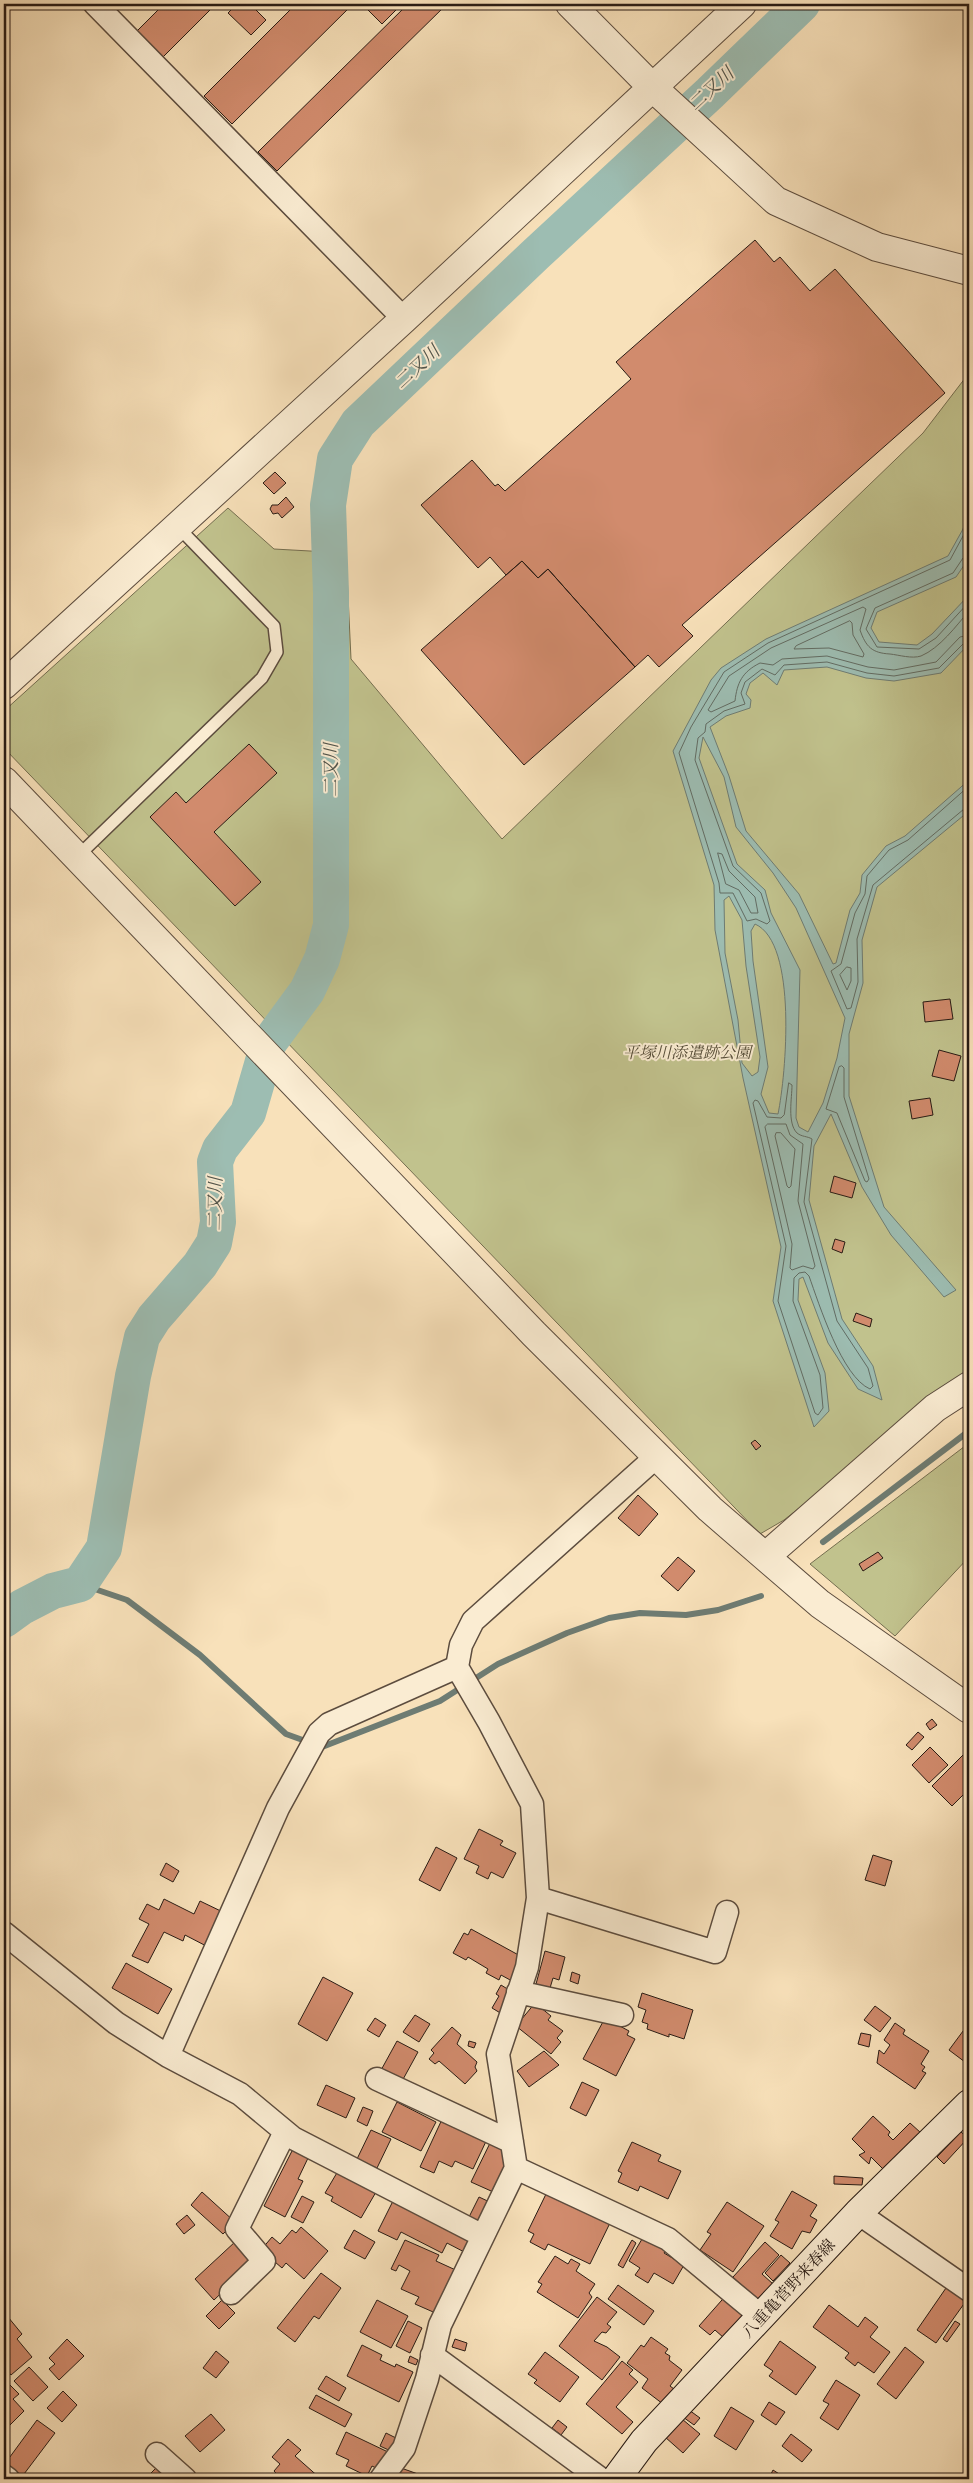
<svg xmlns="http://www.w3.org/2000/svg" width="973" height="2483" viewBox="0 0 973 2483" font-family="'Libre Bodoni','Noto Serif JP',serif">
<rect width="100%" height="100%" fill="#f8e1ba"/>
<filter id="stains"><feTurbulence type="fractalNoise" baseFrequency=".004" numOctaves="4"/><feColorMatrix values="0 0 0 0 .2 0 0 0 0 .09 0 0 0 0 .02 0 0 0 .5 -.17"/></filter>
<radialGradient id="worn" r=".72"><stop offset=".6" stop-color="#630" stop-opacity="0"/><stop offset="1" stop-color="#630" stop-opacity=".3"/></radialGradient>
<!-- green -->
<path fill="#c1c28d" stroke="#746e50" d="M969 373V1373L784 1520 760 1534 4 748V711L228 508 274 549 346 553 351 659 502 839 923 433Z
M969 1443V1557L895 1636 810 1564Z"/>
<!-- water -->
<path fill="#9dbdb2" stroke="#6e7c73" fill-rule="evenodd" d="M969 509V558L956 577 877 612 871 628 879 642 917 645 932 634 969 595V644L941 673 894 681 866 678 827 667 784 670 777 685 763 673 750 683 746 694 751 700 750 708 726 716 710 727 729 776 746 831 799 894 833 964 836 963 850 910 860 893 862 875 886 846 905 836 969 780V811L877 887 862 940 863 983 849 1034V1096L884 1207 956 1290 944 1297 891 1235 862 1187 831 1114 814 1146 809 1200 842 1319 873 1366 882 1400 858 1389 828 1343 803 1277 799 1279 798 1300 825 1373 829 1411 814 1427 773 1301 781 1247 743 1078 715 930 714 885 673 751 711 680 721 668 766 639 948 556 963 529ZM703 737 724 777 736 827 773 873 796 908 845 1018 837 1058 823 1103 808 1132 799 1127 796 1118 800 970 771 913 765 890 737 864 699 758ZM729 896 742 920 746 966 760 1057 758 1072 752 1076 742 1063 738 1020 725 953 724 900ZM755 924C798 943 786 1075 778 1114L769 1113 761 1094 768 1067 753 961 751 931Z"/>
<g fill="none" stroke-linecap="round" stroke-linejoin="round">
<!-- shore -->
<path stroke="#626c63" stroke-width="1" d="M969 525 950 560 768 643 724 672 691 727 679 753 719 883 720 893H733L747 921 756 919 767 924 770 921 761 893 733 866 695 760 698 738 705 732 706 724 724 711 745 704 741 693 745 682 762 669 775 675 784 665 827 662 867 673 894 676 939 668 964 643 969 641
M969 556 963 558 953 573 875 608 866 629 877 647 919 649 936 638 969 602
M969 611C956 626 940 648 921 656 912 659 899 655 890 654 872 653 866 647 860 630L866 609 863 607 771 648 729 676 708 710 711 712 735 701C737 683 742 672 760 663L773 665 782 659 827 656 868 667 894 670 936 662 960 637 969 635
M850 621 852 623 853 635 864 654 863 657 829 648 794 649 796 646Z
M969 786 908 840 889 850 867 876 865 894 855 913 841 964 831 971 847 1009 851 1008 858 982 857 939 873 885 964 809 969 808
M718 853 722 854 729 871 755 897 758 913H751L739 890 726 884Z
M847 967 851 968V981L847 990 840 975Z
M842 1066 844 1068V1097L869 1179 867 1182 865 1181 837 1113 826 1109 839 1067Z
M789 1083 792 1085C792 1098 787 1123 797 1133 802 1137 807 1136 812 1139L804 1202 837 1321 868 1368 873 1386 870 1389C842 1377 819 1304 809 1276L805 1272 799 1273 794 1278 793 1301 820 1375 823 1408 818 1415 815 1413 778 1301 786 1246 753 1103 755 1100 758 1101 767 1117 781 1118 784 1115Z
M768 1124H786L790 1135 803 1144 798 1201 815 1266 813 1269 803 1266 792 1270 790 1268 792 1244 765 1127Z
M781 1133 795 1149 791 1186 789 1188 787 1186 775 1136 776 1133Z"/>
<!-- stream -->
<path stroke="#6e7c73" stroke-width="6" d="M823 1542 969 1431
M80 1584 127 1600 200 1655 286 1734 322 1747 440 1701 498 1664 567 1633 609 1618 640 1613 686 1615 718 1610 761 1596"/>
<!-- river -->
<path stroke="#9dbdb2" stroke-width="36" d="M4 1620 22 1607 53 1591 80 1584 104 1548 133 1376 142 1337 154 1318 200 1265 214 1243 218 1222 215 1162 220 1149 248 1113 268 1044 307 991 322 959 331 925V593L328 505 335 459 358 423 536 254 710 93 802 4"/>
</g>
<!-- building -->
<path fill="#d18b6d" stroke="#281b14" d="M164 4H216L163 57 137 31Z
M237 4H250L266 20 251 35 228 13Z
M296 4H353L232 124 204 96Z
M368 4H402L382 24 365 7Z
M408 4H447L277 171 258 152Z
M755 240 774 262 780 257 810 291 835 269 945 393 682 625 693 636 659 667 648 655 635 667 548 569 538 578 522 561 506 575 490 557 478 568 421 505 472 460 495 486 498 484 505 491 631 379 616 362Z
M275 472 286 483 274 494 263 483Z
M286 497 294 507 282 518 278 513 273 514 270 509 272 505H278Z
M522 561 538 578 548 569 635 667 524 765 421 650Z
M249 744 277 773 214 832 261 882 235 906 150 817 176 792 186 803Z
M950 999 953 1019 925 1022 923 1002Z
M939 1050 961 1056 954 1081 932 1076Z
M930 1098 933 1115 912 1119 909 1101Z
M834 1176 856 1183 852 1198 830 1192Z
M835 1239 845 1242 842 1253 832 1249Z
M856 1313 872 1319 870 1327 853 1321Z
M755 1440 761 1446 756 1450 751 1443Z
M638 1495 658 1514 639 1536 618 1518Z
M878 1552 883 1558 863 1571 859 1564Z
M678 1557 695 1571 678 1591 661 1576Z
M932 1719 937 1725 930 1730 926 1724Z
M918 1732 924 1737 912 1750 906 1745Z
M930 1747 948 1765 929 1783 912 1765Z
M969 1749V1789L952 1806 932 1786Z
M479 1829 503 1841 500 1845 516 1853 503 1878 491 1872 488 1879 476 1873 479 1866 464 1859Z
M436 1847 457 1858 440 1891 419 1880Z
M873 1855 892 1861 885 1886 865 1880Z
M166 1863 179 1871 173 1882 160 1875Z
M164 1899 194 1914 200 1901 229 1915 212 1949 185 1935 183 1941 164 1932 148 1963 132 1956 149 1924 139 1919 147 1904 159 1910Z
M471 1929 524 1958 512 1981 501 1975 499 1980 486 1973 488 1969 468 1957 466 1960 453 1953 464 1933 468 1935Z
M545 1951 565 1957 559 1980 553 1978 550 1988 536 1984Z
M126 1963 172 1989 158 2014 112 1988Z
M572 1972 580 1975 578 1984 570 1981Z
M323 1977 353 1993 327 2041 298 2024Z
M501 1985 514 1993 502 2014 492 2008 499 1996 496 1994Z
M642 1993 693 2010 684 2039 669 2034V2037L647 2029 648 2024 642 2022 646 2010 638 2007Z
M535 2003 551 2016 548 2020 563 2031 557 2038 561 2042 551 2054 516 2026Z
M875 2006 891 2018 880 2032 864 2020Z
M415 2015 430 2024 419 2042 403 2032Z
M375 2018 386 2025 379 2037 367 2030Z
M605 2018 629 2031 627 2035 635 2039 616 2076 583 2059Z
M895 2023 905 2030 903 2034 929 2051 921 2064 925 2067 922 2071 926 2073 915 2089 877 2063 879 2050 884 2054 890 2045 884 2040Z
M969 2023V2065L949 2050Z
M452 2027 461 2035 457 2044 477 2062 475 2067 477 2071 465 2084 439 2061 435 2064 429 2059 434 2053 431 2050Z
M861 2033 871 2035 869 2047 858 2044Z
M397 2041 418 2052 401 2083 380 2072Z
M469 2041 476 2043 474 2048 468 2046Z
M544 2051 559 2065 529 2087 517 2071Z
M582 2082 599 2090 586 2116 570 2108Z
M326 2085 355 2098 346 2118 317 2105Z
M397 2102 436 2122 421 2151 382 2132Z
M363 2107 373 2111 367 2126 357 2121Z
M444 2115 489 2135 473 2169 455 2161 452 2167 439 2161 434 2173 420 2167Z
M873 2116 890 2132 888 2135 893 2140 910 2123 921 2133 888 2174 871 2157 869 2164 859 2155 865 2152 852 2139Z
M371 2130 391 2139 377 2168 357 2159Z
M961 2132 968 2138 944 2164 937 2157Z
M493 2137 509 2145 500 2195 471 2182Z
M632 2142 661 2155 658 2161 681 2171 668 2199 640 2186 638 2191 618 2182 622 2173 618 2171Z
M293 2149 309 2156 298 2179 303 2181 285 2217 264 2206Z
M338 2171 376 2192 361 2218 331 2201 333 2197 325 2193Z
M834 2176 863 2178 862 2185 834 2184Z
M792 2191 817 2205 810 2216 817 2220 810 2233 802 2231 792 2249 770 2236 779 2222 775 2220Z
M202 2192 235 2222 223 2234 191 2205Z
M547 2192 610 2223 590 2264 548 2244 545 2250 530 2242 534 2234 528 2231Z
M302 2196 314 2202 303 2223 291 2217Z
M479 2197 494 2204 484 2227 468 2219Z
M393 2201 478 2239 470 2255 447 2243 442 2253 401 2232 397 2240 378 2231Z
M727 2202 764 2226 733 2272 700 2250 711 2234 707 2232Z
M187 2215 195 2225 184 2234 176 2224Z
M301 2227 328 2251 304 2279 286 2263 282 2268 261 2250 272 2237 280 2244 292 2230 296 2233Z
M354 2230 375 2242 365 2259 344 2248Z
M645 2234 668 2247 664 2253 684 2265 673 2284 654 2273 648 2283 635 2275 640 2268 629 2261Z
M405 2240 439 2255 436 2261 460 2272 440 2315 415 2304 419 2297 401 2289 410 2271 399 2265 396 2271 391 2269Z
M632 2240 636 2243 623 2268 618 2265Z
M236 2241 255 2261 214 2300 195 2279Z
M765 2242 779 2255 762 2274 773 2284 758 2301 733 2277Z
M781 2255 790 2263 773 2281 765 2273Z
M555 2256 568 2264 571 2259 580 2264 576 2271 595 2284 589 2293 592 2297 578 2318 537 2292 542 2284 538 2282Z
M321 2273 341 2288 319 2319 314 2316 295 2342 277 2328Z
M618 2285 654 2311 644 2325 608 2299Z
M946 2288 966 2301 936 2343 917 2330Z
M729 2292 749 2310 724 2338 715 2330 710 2335 699 2326Z
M597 2297 617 2312 607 2324 611 2327 606 2333 602 2332 594 2341 607 2347 620 2357 602 2380 559 2346Z
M222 2300 235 2313 219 2329 206 2316Z
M377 2300 408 2316 391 2348 360 2332Z
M829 2305 858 2327 865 2317 878 2327 870 2337 890 2352 874 2373 858 2362 855 2366 845 2358 849 2353 813 2327Z
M8 2317 22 2334 17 2339 32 2357 11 2375 4 2367V2321Z
M408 2321 422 2328 410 2353 396 2346Z
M955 2321 960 2324 947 2342 943 2339Z
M651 2337 668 2349 665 2353 670 2356 669 2360 682 2370 670 2386 674 2389 663 2404 642 2388 648 2379 627 2363 641 2345 644 2347Z
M67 2339 84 2356 59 2380 49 2369 55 2364 49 2358Z
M455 2339 467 2343 465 2351 452 2347Z
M780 2341 816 2367 796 2395 769 2376 773 2371 764 2365Z
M362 2345 382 2355 380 2360 395 2367 396 2364 413 2372 399 2402 347 2376Z
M905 2347 924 2362 896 2399 877 2384Z
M216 2351 229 2362 216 2378 203 2368Z
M545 2352 579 2377 560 2402 534 2383 537 2380 528 2374Z
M410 2356 418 2360 416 2365 408 2362Z
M622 2361 633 2370 629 2374 638 2382 616 2407 633 2422 622 2434 586 2404Z
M29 2367 48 2387 33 2401 14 2381Z
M326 2376 346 2388 339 2401 318 2389Z
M836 2380 860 2395 838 2430 820 2418 829 2404 823 2401Z
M8 2383 19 2394 13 2399 24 2411 4 2431V2387Z
M63 2391 77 2405 62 2422 47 2408Z
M316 2395 352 2414 345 2427 309 2408Z
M769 2402 785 2412 776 2425 761 2415Z
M731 2407 754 2421 736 2450 714 2436Z
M689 2410 700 2418 694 2425 683 2417Z
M211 2414 225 2430 200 2452 185 2436Z
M682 2419 700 2434 683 2453 665 2437Z
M37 2420 55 2433 21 2478 4 2465Z
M558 2420 567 2427 561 2435 552 2428Z
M346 2432 388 2452 380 2470 372 2466 367 2476 346 2466 349 2460 336 2454Z
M386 2433 400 2440 395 2453 380 2446Z
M791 2434 812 2450 802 2462 782 2446Z
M288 2439 301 2450 295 2456 321 2479H281L274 2471 280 2464 272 2457Z
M156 2468 168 2479H145Z
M401 2468 418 2474 416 2479H397Z
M773 2470 787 2479H763L766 2475 770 2476Z"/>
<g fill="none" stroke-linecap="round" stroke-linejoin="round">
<!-- service casing -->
<g stroke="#5c4c3e" stroke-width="14">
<path id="service" d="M77 857 262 678 277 652 274 626 177 526"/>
</g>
<!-- minor casing -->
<g stroke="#5c4c3e" stroke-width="25">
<path id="minor" d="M95 4 404 319
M538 1898 715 1952 727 1912
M4 1933 116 2023 168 2056 240 2094 293 2138 483 2236
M518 1992 622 2015
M168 2056 278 1808 319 1733 329 1724 457 1667
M377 2079 512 2142
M516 2168 668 2239 762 2317
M858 2213 969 2290
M231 2293 264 2261 237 2229 285 2132
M432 2355 601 2479
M157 2454 185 2479
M4 2476 8 2479
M381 2479 404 2448 427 2379 440 2325 516 2168 498 2054 527 1967 538 1898 532 1804 489 1722 457 1667 461 1645 473 1621 656 1457"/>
</g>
<!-- tertiary casing -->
<g stroke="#5c4c3e" stroke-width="30">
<path id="tertiary" d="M570 4 652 87 776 201 877 247 969 271
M4 685 404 319 742 4
M4 781 534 1334 710 1509 820 1604 969 1709
M766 1556 935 1408 969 1386"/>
</g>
<!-- secondary casing -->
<g stroke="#281b14" stroke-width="30">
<path id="secondary" d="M616 2479 644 2441 858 2213 969 2104"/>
</g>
<!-- service -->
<use href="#service" stroke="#faecd2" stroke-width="11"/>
<!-- minor -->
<use href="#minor" stroke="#faecd2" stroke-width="22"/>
<!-- tertiary -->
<use href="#tertiary" stroke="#faecd2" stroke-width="28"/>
<!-- secondary -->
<use href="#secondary" stroke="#faecd2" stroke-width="28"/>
</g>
<g text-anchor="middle" stroke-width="4" stroke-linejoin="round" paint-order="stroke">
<!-- park labels -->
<g font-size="16" font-style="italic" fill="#564d38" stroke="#faecd2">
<text x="687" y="1058">平塚川添遺跡公園</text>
</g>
<!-- street labels -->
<g font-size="16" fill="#281b14" stroke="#faecd2">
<text transform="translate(788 2288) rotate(-47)" y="6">八重亀菅野来春線</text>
</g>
<!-- water labels -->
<g font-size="18" font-style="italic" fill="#51544b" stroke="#faecd2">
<text transform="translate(711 89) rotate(-43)" y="6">二又川</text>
<text transform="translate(417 367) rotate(-43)" y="6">二又川</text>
<text transform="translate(331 770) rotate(-90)" y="6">二又川</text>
<text transform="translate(215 1204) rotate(-89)" y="6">二又川</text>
</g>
</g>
<!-- margin -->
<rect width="973" height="2483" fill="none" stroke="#f8e1ba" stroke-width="20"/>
<rect x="5" y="5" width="963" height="2473" fill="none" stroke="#281b14" stroke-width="2.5"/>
<rect x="10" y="10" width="953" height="2463" fill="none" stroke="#281b14"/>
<rect width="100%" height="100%" filter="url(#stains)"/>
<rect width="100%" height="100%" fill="url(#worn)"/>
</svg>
